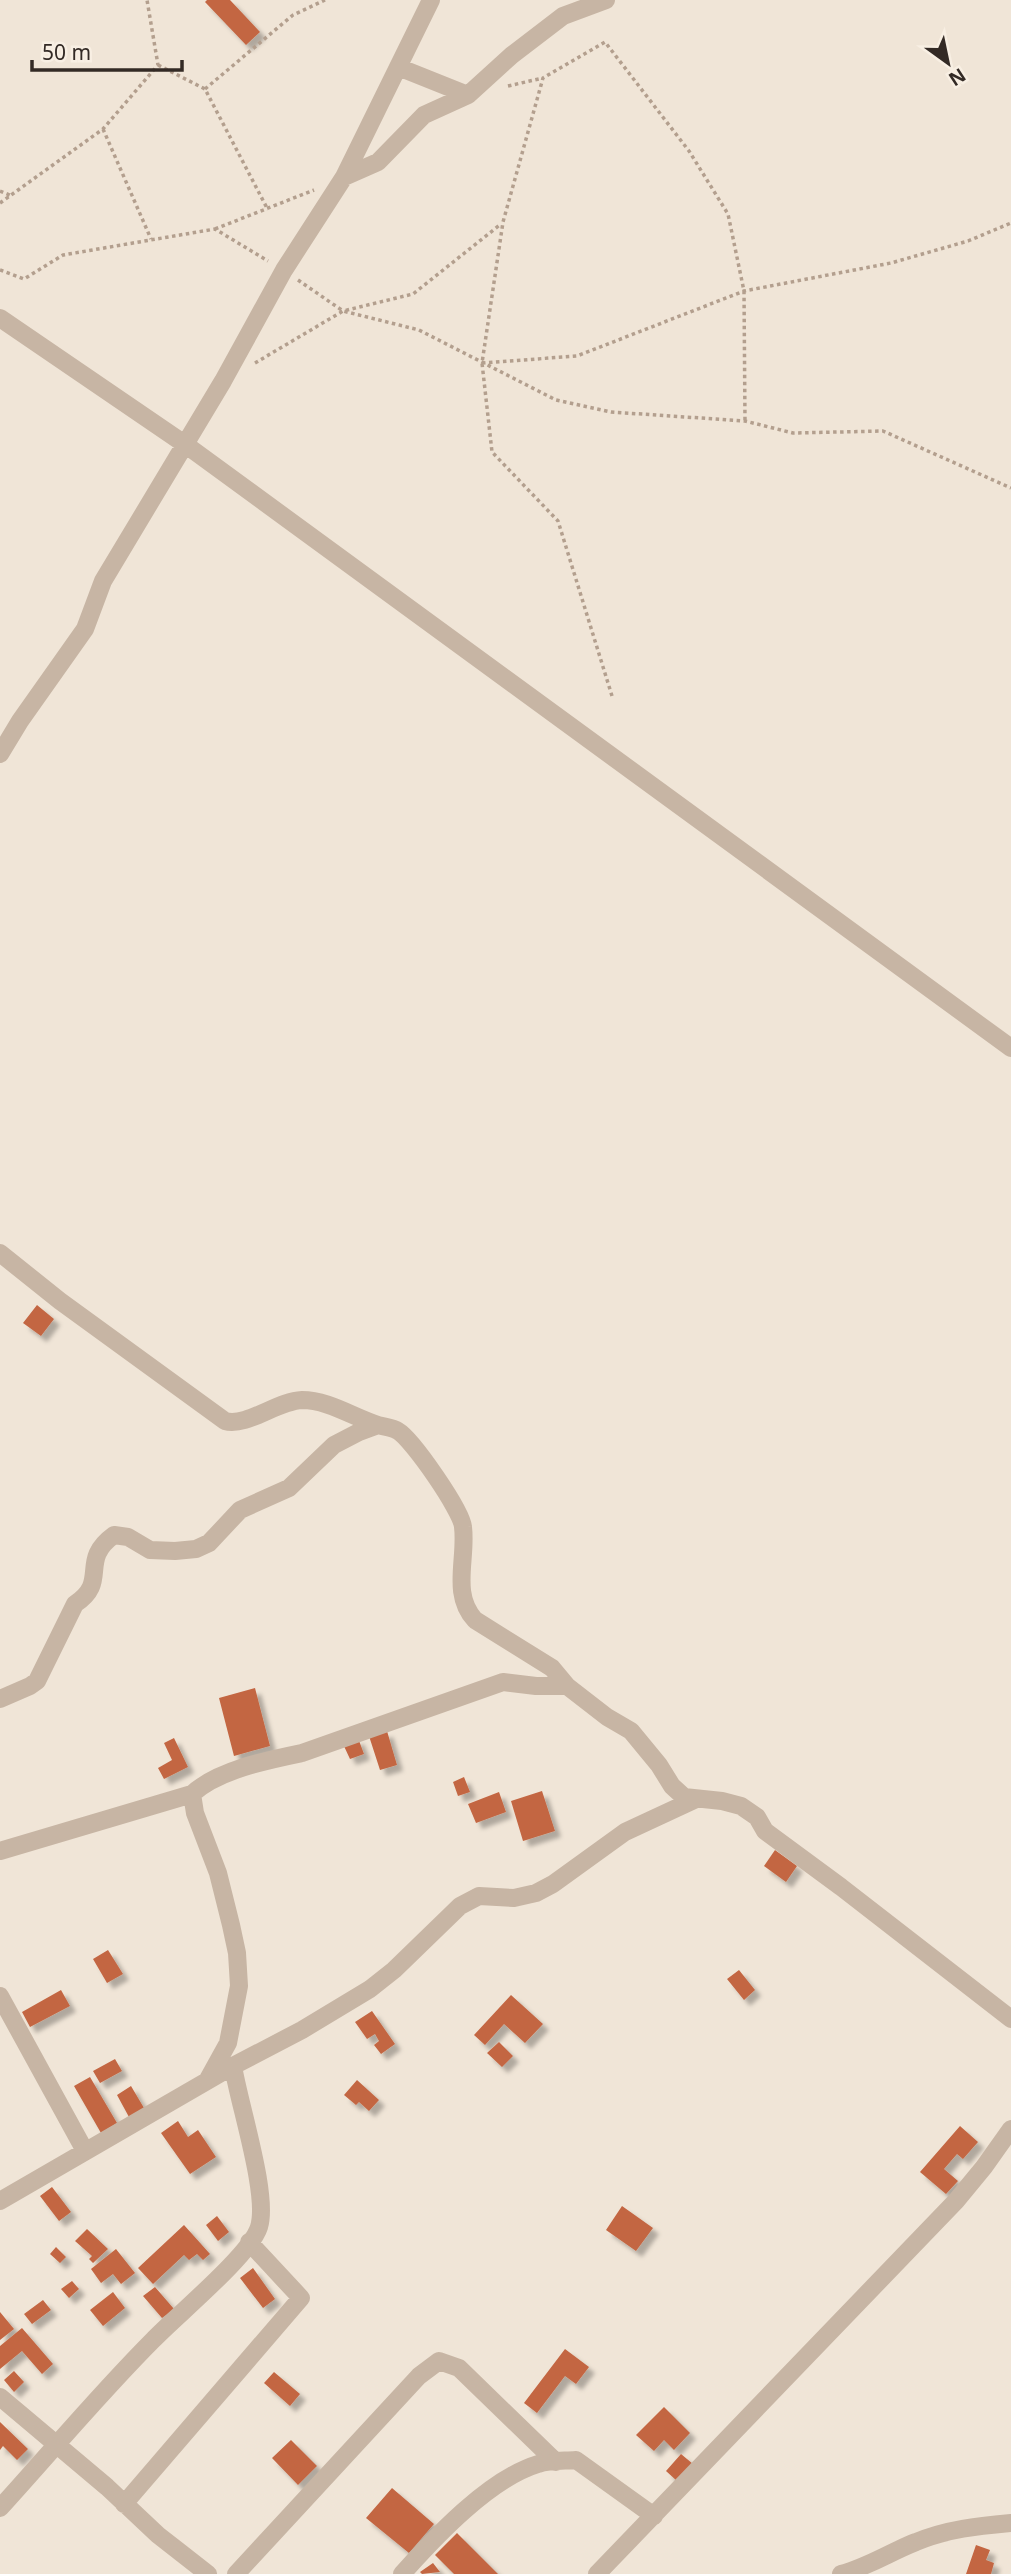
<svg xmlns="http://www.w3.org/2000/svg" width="1011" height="2574" viewBox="0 0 1011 2574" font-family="'Noto Sans',sans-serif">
<defs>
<filter id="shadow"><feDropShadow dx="6" dy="6" stdDeviation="2" flood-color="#0004"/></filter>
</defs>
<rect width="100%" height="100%" fill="#f0e5d7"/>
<!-- building -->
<path fill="#c36642" filter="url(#shadow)" d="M207 0H230L260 32 246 45 205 2Z
M37 1305 54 1319 41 1336 23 1323Z
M255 1688 270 1746 234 1756 219 1698Z
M387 1731 397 1765 380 1770 369 1736Z
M174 1738 188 1767 164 1779 158 1768 172 1760 164 1743Z
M358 1738 364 1754 350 1759 343 1744Z
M464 1777 470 1792 458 1796 453 1782Z
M542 1791 555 1831 523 1841 511 1801Z
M499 1792 506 1812 476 1823 468 1804Z
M775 1850 797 1866 786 1882 764 1866Z
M108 1950 123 1974 107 1983 93 1959Z
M739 1970 755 1990 744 2000 727 1979Z
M61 1990 70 2006 30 2027 22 2012Z
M511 1995 543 2024 525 2043 504 2024 485 2045 474 2035Z
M372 2011 395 2044 381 2054 374 2045 379 2041 375 2034 367 2039 355 2022Z
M499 2042 513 2056 502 2067 487 2053Z
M115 2059 122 2071 100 2083 93 2071Z
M90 2077 117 2123 101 2133 74 2086Z
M357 2080 379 2100 369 2111 359 2102 356 2105 344 2095Z
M131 2086 144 2108 129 2117 117 2095Z
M178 2121 188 2137 198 2130 216 2157 190 2174 161 2133Z
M960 2126 978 2142 963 2159 957 2154 944 2169 958 2181 946 2194 920 2172Z
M52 2187 71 2212 59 2221 40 2196Z
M622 2206 653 2228 636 2251 606 2230Z
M217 2216 229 2232 218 2241 206 2225Z
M184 2225 210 2254 203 2260 197 2254 189 2260 184 2255 153 2284 138 2268Z
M87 2229 108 2249 93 2263 89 2259 92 2256 75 2241Z
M56 2247 66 2257 60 2263 50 2254Z
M116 2249 135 2273 121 2284 113 2274 101 2283 91 2269Z
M253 2268 275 2299 263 2308 240 2278Z
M72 2281 79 2289 69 2298 61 2289Z
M155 2287 174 2309 162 2318 143 2296Z
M113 2292 125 2308 103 2326 90 2310Z
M43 2300 51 2310 32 2324 24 2314Z
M0 2312 14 2329 0 2340Z
M22 2328 53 2364 42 2374 22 2351 0 2369V2346Z
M565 2349 589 2367 576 2384 565 2376 537 2413 524 2403Z
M14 2371 24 2382 14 2392 4 2380Z
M274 2372 300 2394 290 2406 264 2383Z
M664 2407 690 2433 674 2450 664 2440 654 2451 636 2435Z
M0 2422 28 2449 17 2460 3 2446 0 2450Z
M291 2440 317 2466 298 2485 272 2458Z
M681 2454 693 2464 677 2481 666 2471Z
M392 2488 434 2524 409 2553 366 2518Z
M457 2533 498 2574H454L435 2555Z
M976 2545 990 2550 986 2560 994 2563 991 2574H966Z
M433 2563 440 2572 422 2574 420 2572Z"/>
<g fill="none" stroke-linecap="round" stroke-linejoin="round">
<!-- path -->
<path stroke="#b39f8e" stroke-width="3.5" stroke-dasharray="3.5 3.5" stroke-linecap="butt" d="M158 65 205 89 268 210
M508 86 543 78
M205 89 293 15 325 0
M103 129 151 239
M0 191 12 196
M0 203 103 129 158 65 147 0
M215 229 314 190
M0 270 24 279 63 255 215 229 268 261
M298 280 343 311 419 330 556 400 611 412 745 421 793 433 883 431 1011 488
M255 363 343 311 413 294 501 224
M482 363 577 356 744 291 891 263 968 241 1011 223
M612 696 558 521 492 452 482 363 503 222 543 78 605 42 689 151 728 214 744 291 745 421"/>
<!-- street -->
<path stroke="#c7b5a4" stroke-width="18" d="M398 67 468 95
M344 177 378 162 424 115 468 95 512 55 563 16 606 0
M0 318 186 445 1011 1048
M0 754 20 721 85 629 103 581 223 381 284 270 344 177 431 0
M0 1253 60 1301 225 1421C247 1427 277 1401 302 1400 328 1400 353 1417 378 1425 384 1427 392 1427 398 1431 412 1439 462 1511 463 1527 467 1559 451 1594 475 1620L552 1668 567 1686 607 1717 631 1731 659 1765 672 1786 684 1797 722 1801 741 1806 757 1817 765 1831 841 1887 1011 2019
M0 1699 30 1686 37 1681 75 1604C110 1581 78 1561 114 1535L128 1537 150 1550 175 1551 196 1549 209 1543 240 1510 289 1488 334 1445 359 1432 378 1425
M0 1851 192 1794
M0 1996 85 2151
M207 2081 228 2043 239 1986 237 1953 231 1925 218 1873 195 1813 192 1794C218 1770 268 1760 302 1753L503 1682 536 1686H567
M0 2201 233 2066 302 2030 370 1989 394 1970 460 1906 479 1896 514 1898 536 1893 553 1884 625 1832 696 1799
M0 2397 107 2487 158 2535 208 2574
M124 2504 301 2298 249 2242
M0 2508C51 2452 100 2393 154 2339 176 2316 251 2254 259 2227 269 2195 239 2104 233 2066
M236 2574 419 2376 439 2361 459 2368 556 2462
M402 2574C435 2537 489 2479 538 2464 549 2460 564 2461 576 2460L654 2516
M597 2574 956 2201 984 2167 1011 2129
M841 2574C868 2567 890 2552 916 2542 947 2529 978 2526 1011 2523"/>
</g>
<!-- north arrow -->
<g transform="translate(948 63) rotate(147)" stroke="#f8efe3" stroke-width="5" paint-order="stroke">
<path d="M0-5L12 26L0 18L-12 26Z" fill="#332a25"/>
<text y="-10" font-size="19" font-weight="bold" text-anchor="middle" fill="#332a25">N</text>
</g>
<!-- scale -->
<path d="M32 60v10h150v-10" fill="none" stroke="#332a25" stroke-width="3.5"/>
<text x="42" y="60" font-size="21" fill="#332a25" stroke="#f8efe3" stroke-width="5" paint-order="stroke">50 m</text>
</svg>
